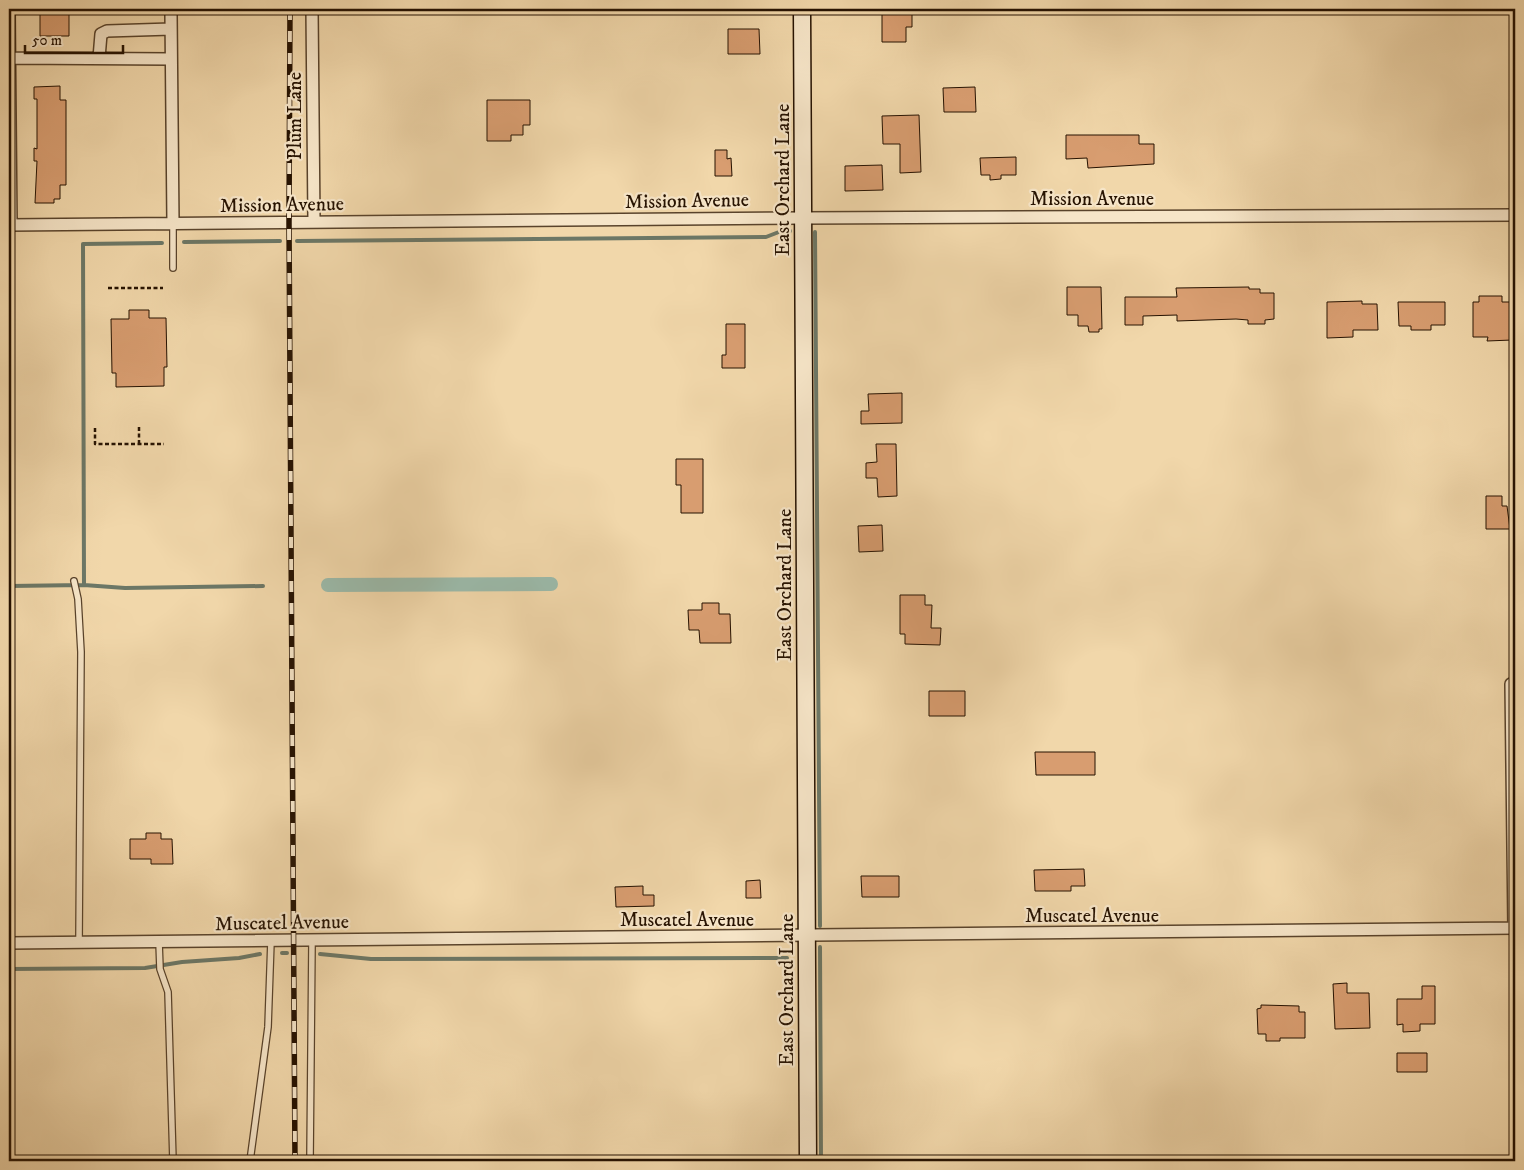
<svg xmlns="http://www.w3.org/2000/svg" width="1524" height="1170" viewBox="0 0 1524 1170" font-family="'IM FELL DW Pica',serif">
<rect width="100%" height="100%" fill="#f1d7aa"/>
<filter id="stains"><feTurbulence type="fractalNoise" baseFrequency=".004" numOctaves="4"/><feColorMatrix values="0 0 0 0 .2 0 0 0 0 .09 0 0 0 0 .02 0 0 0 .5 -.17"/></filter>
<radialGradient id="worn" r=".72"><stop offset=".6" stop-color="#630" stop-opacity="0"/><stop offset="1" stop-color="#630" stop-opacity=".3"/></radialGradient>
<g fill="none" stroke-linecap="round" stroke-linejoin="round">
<!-- stream -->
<path stroke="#6c7766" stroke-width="4" d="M815 232 820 926
M297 241 766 237 784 230 790 231
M184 242 280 241
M162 243 83 244 84 585 125 588 263 586
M9 586 84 585
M820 947 821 1161
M282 953H287
M320 954 371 959 787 958
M9 969 145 968 182 962 239 958 260 954"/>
<!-- canal -->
<path stroke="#9bbaaa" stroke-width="14" d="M328 585 551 584"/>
</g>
<!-- building -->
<path fill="#d89d70" stroke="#261201" d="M40 9H69V36H40Z
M882 9H906V13H912V27H906V42H882Z
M728 29H759L760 54H728Z
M60 86V100H66V185H60V199H54V203H35L37 161H34V148L37 149V99H34V87Z
M975 87 976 112H944L943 88Z
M487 100H530V125H523V135H511V141H487Z
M919 115 921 172 900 173V144H883L882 116Z
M1066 135H1139V144H1154V164L1088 168 1087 158 1066 159Z
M715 150H727V159L731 158 732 176H715Z
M1016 157V175H1001V179L990 180V175H981L980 158Z
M882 165 883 190 845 191V166Z
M1067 287H1101L1102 329H1099V332H1089L1088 326H1078V315H1067Z
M1249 287V289H1260V293H1274V319L1265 320V324H1248V320L1236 319 1177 321V315L1143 316V325H1125V297H1177L1176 288Z
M1479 296H1502V302H1512V340L1487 341 1488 337H1473V302H1479Z
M1362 301V304H1377L1378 330H1353V337L1327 338V302Z
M1398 302H1445V325H1431V330H1411V326H1399Z
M129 310H149V318H166L167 367H164V386L116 387V373H112L111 319H129Z
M726 324H745V368H722V355H726Z
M902 393V423L861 424V411H869L868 394Z
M876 444H896L897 496 878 497 877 478H866V463L877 462Z
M676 459H703V513H681V485H676Z
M1486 496H1502V506H1507L1510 529H1486Z
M882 525 883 551 859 552 858 526Z
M900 595H925V605H932L931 628H941L940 645 905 644V634H900Z
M702 603H719V614H730L731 643H700L699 630H689L688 610H702Z
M929 691H965V716H929Z
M1035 752H1095V775H1036Z
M146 833H161V839H172L173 864H151V859H130V839H146Z
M1084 869 1085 886H1071V891H1035L1034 870Z
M861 876H899V897H862Z
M760 880 761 898H746V881Z
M643 886V895H654V906L616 907 615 887Z
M1347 983V993H1369L1370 1028 1335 1029 1333 984Z
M1422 986H1435V1024H1420V1031L1403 1032V1024L1397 1025V999H1422Z
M1261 1005 1299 1006V1012H1305V1038H1280V1041H1266V1034H1258L1257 1009 1261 1008Z
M1397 1053H1427V1072H1397Z"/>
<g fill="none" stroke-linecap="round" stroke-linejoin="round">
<!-- lane casing -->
<g stroke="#59432b" stroke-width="8">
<path id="lane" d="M173 224V268
M74 581 78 599 81 652 79 943
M159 942 160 969 168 992 173 1161
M250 1161 268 1027 271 941
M310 1161 312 941"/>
</g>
<!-- street casing -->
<g stroke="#59432b" stroke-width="14">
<path id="street" d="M9 9 11 225
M312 9 314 222
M171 14 173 224
M9 58 171 59
M99 58 101 34 107 31 171 29
M9 225 803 218 1515 215
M1511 684 1514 928
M9 943 1515 928"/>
</g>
<!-- secondary casing -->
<g stroke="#261201" stroke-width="19">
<path id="secondary" d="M802 9 808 1161"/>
</g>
<!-- path -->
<path stroke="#261201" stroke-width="2.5" stroke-dasharray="4 2.5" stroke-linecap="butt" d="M108 288H163
M95 428V444H164
M139 444V425"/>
<!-- lane -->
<use href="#lane" stroke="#f6e5c8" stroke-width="5.5"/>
<!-- street -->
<use href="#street" stroke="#f6e5c8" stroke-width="11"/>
<!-- secondary -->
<use href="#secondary" stroke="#f6e5c8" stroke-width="16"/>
<!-- rail casing -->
<g stroke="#261201" stroke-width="5.5">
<path id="rail" d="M290 9 289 223 295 1161"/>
</g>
<!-- rail -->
<use href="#rail" stroke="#f6e5c8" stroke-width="4" stroke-dasharray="11" stroke-linecap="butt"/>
</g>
<g text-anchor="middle" stroke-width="4.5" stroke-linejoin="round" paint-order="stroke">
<!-- street labels -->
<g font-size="20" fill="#261201" stroke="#f6e5c8">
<text transform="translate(294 116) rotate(-90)" y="7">Plum Lane</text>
<text transform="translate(782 180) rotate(-90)" y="7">East Orchard Lane</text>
<text x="1092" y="205">Mission Avenue</text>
<text transform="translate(687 200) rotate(-1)" y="7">Mission Avenue</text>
<text transform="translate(282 204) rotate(-1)" y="7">Mission Avenue</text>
<text transform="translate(784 585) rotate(-90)" y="7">East Orchard Lane</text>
<text x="1092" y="922">Muscatel Avenue</text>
<text x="687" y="926">Muscatel Avenue</text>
<text transform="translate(282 922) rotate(-1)" y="7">Muscatel Avenue</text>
<text transform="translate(786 990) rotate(-90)" y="7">East Orchard Lane</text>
</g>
</g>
<!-- margin -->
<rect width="1524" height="1170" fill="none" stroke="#f1d7aa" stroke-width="30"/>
<rect x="10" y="10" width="1504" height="1150" fill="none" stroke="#261201" stroke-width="2.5"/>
<rect x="15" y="15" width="1494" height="1140" fill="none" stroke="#261201"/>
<!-- scale -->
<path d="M25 45v8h98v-8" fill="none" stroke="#261201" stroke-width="2.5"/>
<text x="32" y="45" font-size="15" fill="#261201" stroke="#f6e5c8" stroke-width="4" paint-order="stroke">50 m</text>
<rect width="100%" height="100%" filter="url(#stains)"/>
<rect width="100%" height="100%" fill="url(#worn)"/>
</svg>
